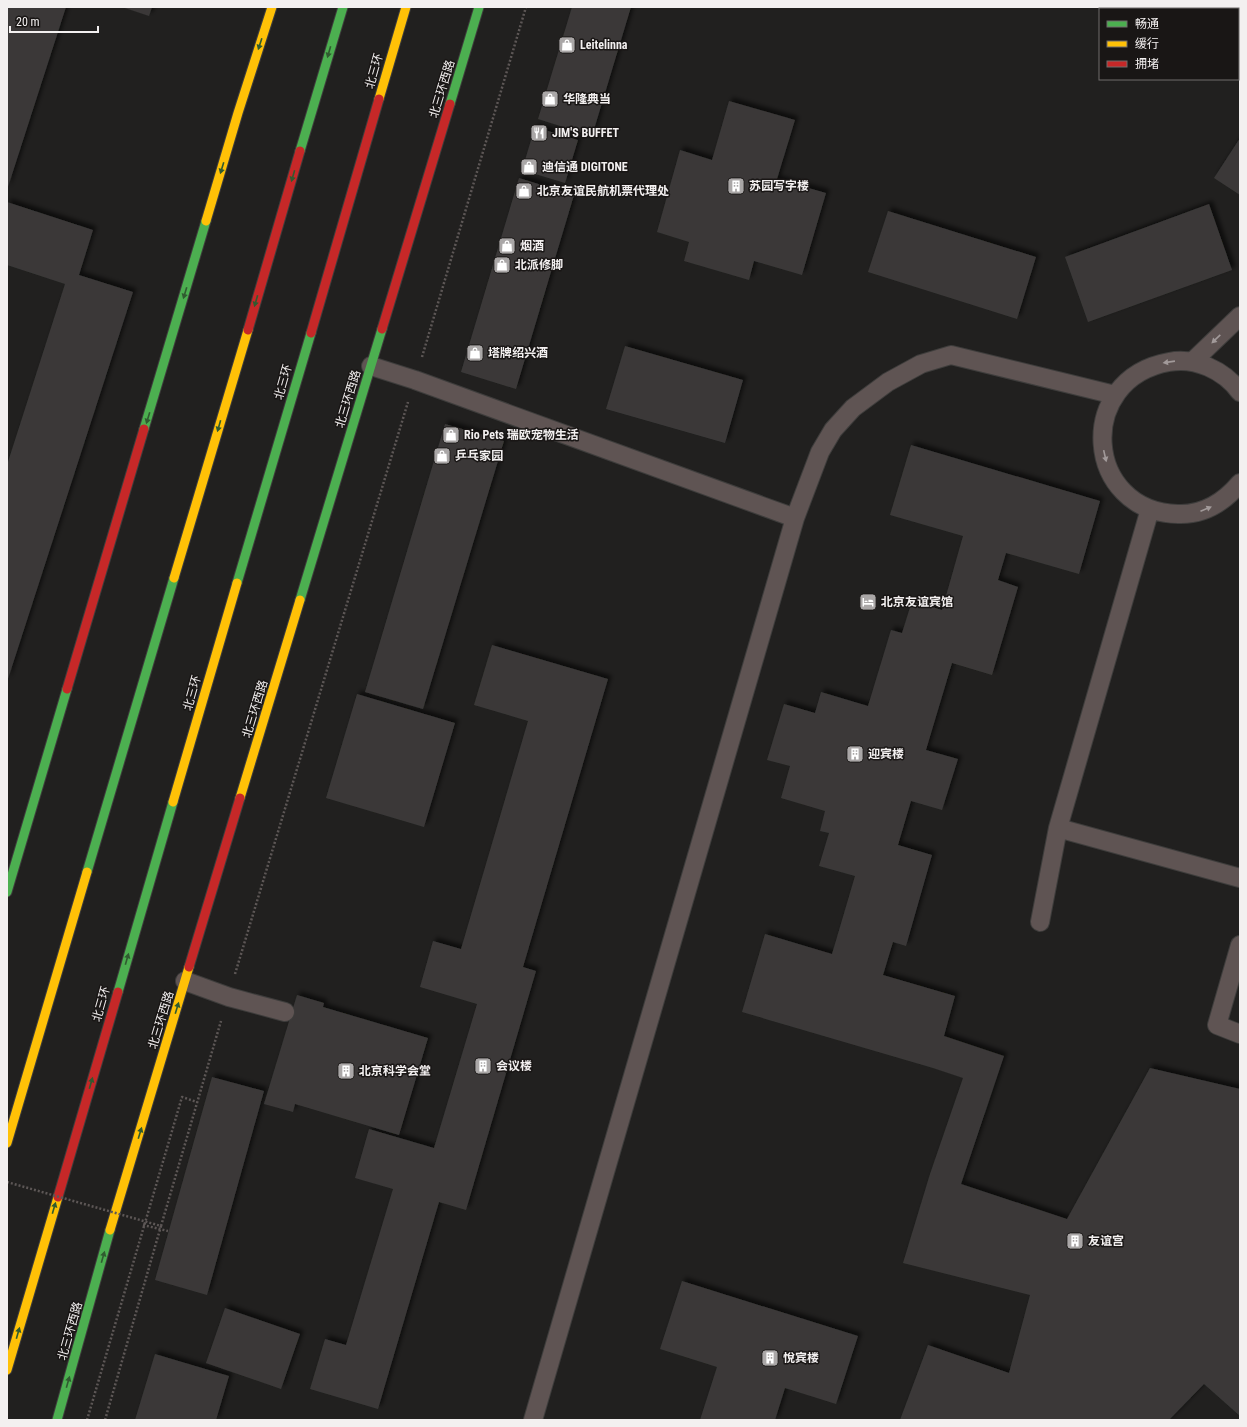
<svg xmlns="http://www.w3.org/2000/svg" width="1247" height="1427" viewBox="0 0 1247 1427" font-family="'Roboto Condensed','Noto Sans SC',sans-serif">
<defs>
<filter id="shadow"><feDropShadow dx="3.5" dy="-3.5" stdDeviation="2" flood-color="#0009"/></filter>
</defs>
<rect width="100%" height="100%" fill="#21201f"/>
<!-- building -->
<path fill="#3a3938" filter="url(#shadow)" d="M7 7H66L7 190Z
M122 7H152L149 16Z
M572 7H631L592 136 538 119Z
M1211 7H1240V20L1238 19V9H1215Z
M729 101 795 120 777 179 826 193 802 275 754 261 749 280 684 261 689 242 657 232 680 150 712 160Z
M535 127 578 140 565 183 522 170Z
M1240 138V195L1214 178Z
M519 178 574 195 516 389 461 372Z
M7 202 93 230 79 275 133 292 7 682V465L65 284 7 265Z
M1209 204 1232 270 1088 322 1065 257Z
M888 211 1036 257 1017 319 868 272Z
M625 346 743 380 725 443 606 409Z
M445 424 504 441 423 709 365 692Z
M911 445 1100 501 1079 574 1006 553 998 580 1018 587 992 675 952 663 926 750 958 759 942 810 911 801 898 845 932 855 906 946 893 942 883 975 955 996 944 1036 1004 1056 961 1184 1067 1219 1150 1068 1240 1089V1416L1204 1384 1169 1420H900L928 1345 1009 1373 1030 1295 903 1263 930 1174 963 1078 933 1068 742 1012 765 934 832 954 855 876 819 866 829 833 820 831 825 811 781 798 790 766 767 760 784 704 815 713 821 692 868 706 891 630 902 633 912 601 942 610 963 536 890 515Z
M492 645 608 679 523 967 536 971 466 1210 439 1202 378 1409 310 1389 325 1339 346 1345 393 1189 355 1178 369 1129 434 1148 477 1004 420 987 433 941 461 949 528 721 474 705Z
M357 694 455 723 424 827 326 798Z
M297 995 324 1003 323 1007 428 1038 399 1135 295 1104 293 1112 264 1104Z
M212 1077 264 1091 207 1295 155 1280Z
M682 1281 858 1336 836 1404 785 1388 775 1420H700L717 1367 660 1349Z
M225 1308 300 1334 281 1389 206 1363Z
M155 1354 229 1376 216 1420H135Z"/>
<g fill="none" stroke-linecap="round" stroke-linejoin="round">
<!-- lane casing -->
<g stroke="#3e3d3c" stroke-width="20">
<path id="lane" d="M1192 362 1240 316
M371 366 415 380 795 518
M1240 392C1224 370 1195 357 1169 362 1074 379 1084 512 1178 514 1203 515 1224 502 1240 483
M1150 509 1058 828 1240 878
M1040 922 1058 828
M1240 945 1217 1025 1240 1034
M185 981 229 997 285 1012
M533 1420 795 518 820 452 833 430 853 408 888 382 921 364 951 355 1115 395"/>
</g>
<!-- fast casing -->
<g stroke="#3e3d3c" stroke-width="11">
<path id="fast" d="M450 104 479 7
M300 151 343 7
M144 429 206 221
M237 583 311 333
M300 600 382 329
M87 872 174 578
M7 892 67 689
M118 992 173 802
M57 1420 110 1230"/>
</g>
<!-- slow casing -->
<g stroke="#3e3d3c" stroke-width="11">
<path id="slow" d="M379 99 406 7
M206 221 238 113 272 7
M174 578 248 330
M240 798 300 600
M173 802 237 583
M7 1143 87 872
M110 1230 189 967
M7 1370 58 1197"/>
</g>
<!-- jam casing -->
<g stroke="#3e3d3c" stroke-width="11">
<path id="jam" d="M382 329 450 104
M248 330 300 151
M311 333 379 99
M67 689 144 429
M189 967 240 798
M58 1197 118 992"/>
</g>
<!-- path -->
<path stroke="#5d5756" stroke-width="2.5" stroke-dasharray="2 2" stroke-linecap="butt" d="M422 357 526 7
M235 974 408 402
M143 1225 168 1231
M161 1226 221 1021
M87 1420 182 1097 197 1102"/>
<!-- lane -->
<use href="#lane" stroke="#5f5453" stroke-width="18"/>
<!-- fast -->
<use href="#fast" stroke="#4caf50" stroke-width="9"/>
<!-- slow -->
<use href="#slow" stroke="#ffc107" stroke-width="9"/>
<!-- jam -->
<use href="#jam" stroke="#c62828" stroke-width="9"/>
<!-- path-bridge -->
<path stroke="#5d5756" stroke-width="2.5" stroke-dasharray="2 2" stroke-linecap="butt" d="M7 1182 161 1226 105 1420"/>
</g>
<!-- one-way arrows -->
<defs><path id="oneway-solid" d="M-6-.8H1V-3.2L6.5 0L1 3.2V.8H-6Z"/></defs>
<g fill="#305b30">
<use href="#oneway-solid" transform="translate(260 44) rotate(108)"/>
<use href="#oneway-solid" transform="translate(329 52) rotate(106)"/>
<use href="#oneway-solid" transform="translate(222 168) rotate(107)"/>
<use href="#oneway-solid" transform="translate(293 176) rotate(106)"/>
<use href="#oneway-solid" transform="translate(185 293) rotate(107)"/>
<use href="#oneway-solid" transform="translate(256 301) rotate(106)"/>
<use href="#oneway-solid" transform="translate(148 418) rotate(107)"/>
<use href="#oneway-solid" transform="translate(219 426) rotate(106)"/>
<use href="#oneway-solid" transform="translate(127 959) rotate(-74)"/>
<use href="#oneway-solid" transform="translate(177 1008) rotate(-73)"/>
<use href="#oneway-solid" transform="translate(91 1083) rotate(-74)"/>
<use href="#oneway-solid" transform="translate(140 1133) rotate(-73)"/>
<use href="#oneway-solid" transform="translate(54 1208) rotate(-74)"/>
<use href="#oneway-solid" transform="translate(103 1257) rotate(-74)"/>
<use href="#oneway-solid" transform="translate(18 1333) rotate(-74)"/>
<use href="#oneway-solid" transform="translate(68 1382) rotate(-74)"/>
</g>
<g fill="#a29a9a">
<use href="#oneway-solid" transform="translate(1216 339) rotate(136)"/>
<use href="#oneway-solid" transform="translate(1169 362) rotate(172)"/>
<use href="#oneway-solid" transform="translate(1105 456) rotate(77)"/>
<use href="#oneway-solid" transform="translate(1206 509) rotate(-23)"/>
</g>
<!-- icons -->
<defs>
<g id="shop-square" transform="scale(0.9)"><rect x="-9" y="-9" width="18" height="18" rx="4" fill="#aaa7a7" stroke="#191615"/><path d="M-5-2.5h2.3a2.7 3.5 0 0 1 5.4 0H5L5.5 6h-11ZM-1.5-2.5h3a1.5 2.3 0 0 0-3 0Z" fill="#fff"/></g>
<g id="restaurant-square" transform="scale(0.9)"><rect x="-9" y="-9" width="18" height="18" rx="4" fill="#aaa7a7" stroke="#191615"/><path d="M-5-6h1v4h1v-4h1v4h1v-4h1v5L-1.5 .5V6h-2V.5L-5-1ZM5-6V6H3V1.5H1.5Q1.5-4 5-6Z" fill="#fff"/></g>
<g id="building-square" transform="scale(0.9)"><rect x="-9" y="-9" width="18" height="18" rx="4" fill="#aaa7a7" stroke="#191615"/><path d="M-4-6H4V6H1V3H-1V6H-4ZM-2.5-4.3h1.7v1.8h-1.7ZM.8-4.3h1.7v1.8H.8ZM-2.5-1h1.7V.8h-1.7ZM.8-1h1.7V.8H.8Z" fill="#fff"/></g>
<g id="hotel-square" transform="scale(0.9)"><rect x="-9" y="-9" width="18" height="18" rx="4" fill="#aaa7a7" stroke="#191615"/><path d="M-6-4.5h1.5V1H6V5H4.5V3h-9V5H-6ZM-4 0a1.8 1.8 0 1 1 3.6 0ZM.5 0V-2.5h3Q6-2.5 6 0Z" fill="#fff"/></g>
</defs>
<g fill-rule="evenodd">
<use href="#shop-square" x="567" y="45"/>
<use href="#shop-square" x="550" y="99"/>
<use href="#restaurant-square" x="539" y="133"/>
<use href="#shop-square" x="529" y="167"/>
<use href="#building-square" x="736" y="186"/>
<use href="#shop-square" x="524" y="191"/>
<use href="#shop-square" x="507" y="246"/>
<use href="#shop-square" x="502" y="265"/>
<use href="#shop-square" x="475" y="353"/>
<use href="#shop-square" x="451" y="435"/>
<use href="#shop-square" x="442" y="456"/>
<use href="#hotel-square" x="868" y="602"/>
<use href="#building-square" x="855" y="754"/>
<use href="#building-square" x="483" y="1066"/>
<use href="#building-square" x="346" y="1071"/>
<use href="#building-square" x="1075" y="1241"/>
<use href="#building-square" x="770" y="1358"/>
</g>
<g text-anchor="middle" stroke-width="3" stroke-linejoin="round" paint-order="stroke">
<!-- poi labels -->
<g font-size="12" font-weight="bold" fill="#f3f0f0" stroke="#191615" text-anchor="start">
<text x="580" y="49">Leitelinna</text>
<text x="563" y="103">华隆典当</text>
<text x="552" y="137">JIM'S BUFFET</text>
<text x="542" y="171">迪信通 DIGITONE</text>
<text x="749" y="190">苏园写字楼</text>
<text x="537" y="195">北京友谊民航机票代理处</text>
<text x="520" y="250">烟酒</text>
<text x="515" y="269">北派修脚</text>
<text x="488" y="357">塔牌绍兴酒</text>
<text x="464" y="439">Rio Pets 瑞欧宠物生活</text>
<text x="455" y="460">乒乓家园</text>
<text x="881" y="606">北京友谊宾馆</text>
<text x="868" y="758">迎宾楼</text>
<text x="496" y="1070">会议楼</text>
<text x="359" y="1075">北京科学会堂</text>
<text x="1088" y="1245">友谊宫</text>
<text x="783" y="1362">悅宾楼</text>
</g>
<!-- street labels -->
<g font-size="12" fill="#f3f0f0" stroke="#191615">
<text transform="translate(374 71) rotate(-74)" y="4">北三环</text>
<text transform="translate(442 89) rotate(-73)" y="4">北三环西路</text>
<text transform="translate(283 382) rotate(-74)" y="4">北三环</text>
<text transform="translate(348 399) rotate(-73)" y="4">北三环西路</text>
<text transform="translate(192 693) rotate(-74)" y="4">北三环</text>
<text transform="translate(255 709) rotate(-73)" y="4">北三环西路</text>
<text transform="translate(101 1004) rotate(-74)" y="4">北三环</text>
<text transform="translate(161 1020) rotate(-73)" y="4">北三环西路</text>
<text transform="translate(70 1331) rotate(-74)" y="4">北三环西路</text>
</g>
</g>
<!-- border -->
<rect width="1247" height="1427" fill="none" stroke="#f3f0f0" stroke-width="16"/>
<!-- legend -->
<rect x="1099" y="8" width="140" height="72" fill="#191615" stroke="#706d6d"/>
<rect x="1107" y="21" width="20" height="6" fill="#4caf50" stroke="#706d6d"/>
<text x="1135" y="28" font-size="12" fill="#f3f0f0">畅通</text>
<rect x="1107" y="41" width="20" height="6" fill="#ffc107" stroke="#706d6d"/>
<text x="1135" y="48" font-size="12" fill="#f3f0f0">缓行</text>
<rect x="1107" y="61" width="20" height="6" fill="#c62828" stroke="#706d6d"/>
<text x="1135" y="68" font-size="12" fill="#f3f0f0">拥堵</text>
<!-- scale -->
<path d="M10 26v6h88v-6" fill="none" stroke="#f3f0f0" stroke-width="2"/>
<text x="16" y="26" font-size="12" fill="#f3f0f0" stroke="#191615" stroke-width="3" paint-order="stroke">20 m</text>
</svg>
